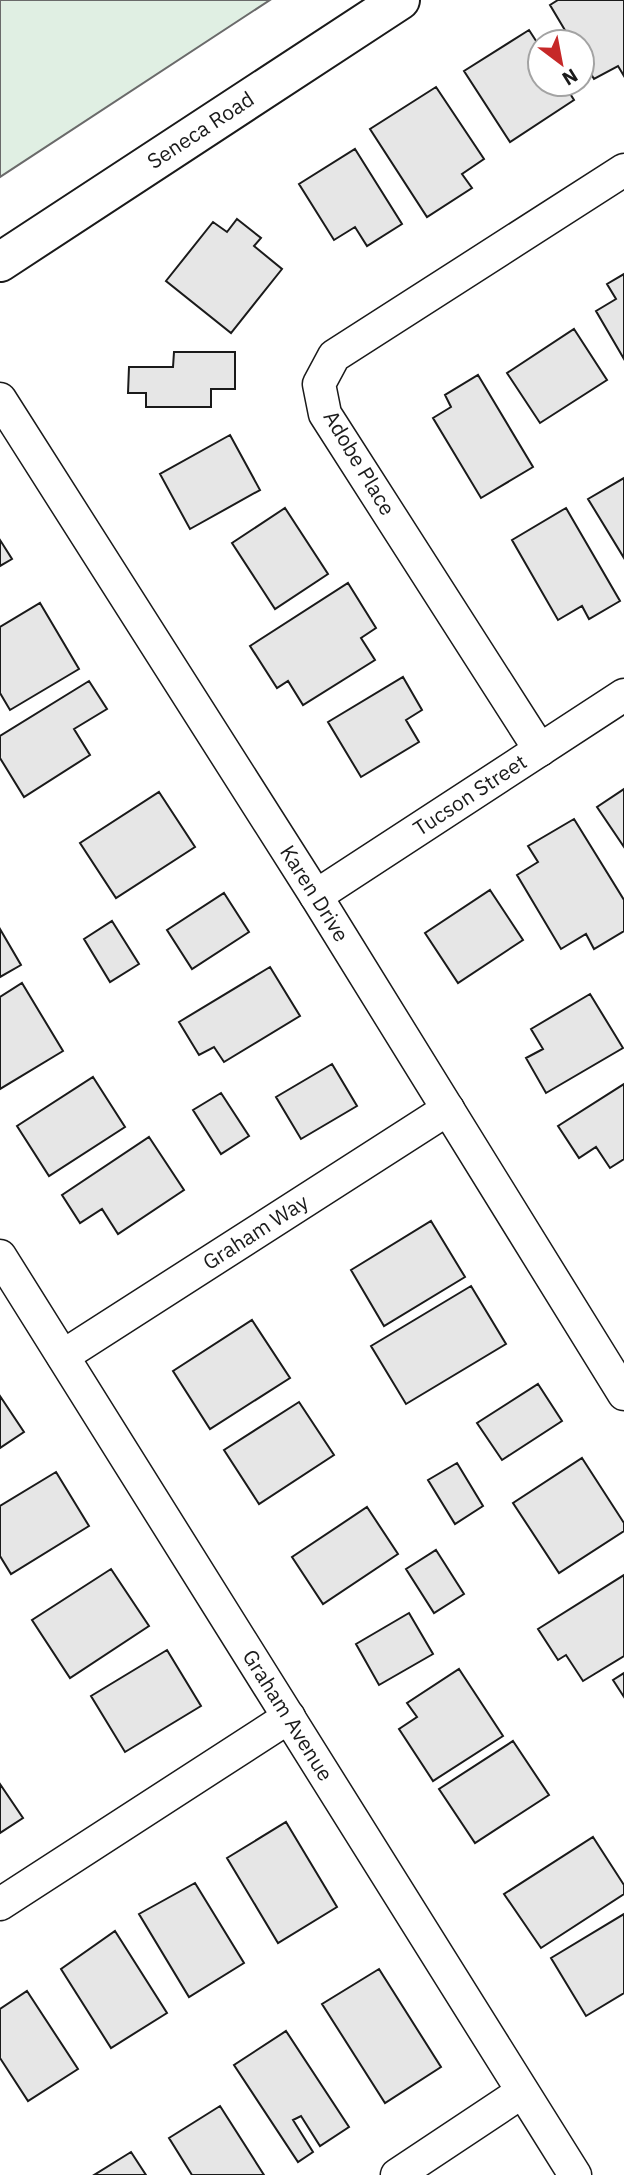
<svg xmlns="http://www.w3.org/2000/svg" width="624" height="2175" viewBox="0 0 624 2175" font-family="'IBM Plex Sans',sans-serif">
<rect width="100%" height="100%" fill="#fff"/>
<!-- green -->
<path fill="#e0efe3" stroke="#6a6a6a" stroke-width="2" d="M0 0H270L0 177Z"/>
<!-- building -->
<path fill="#e6e6e6" stroke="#1a1a1a" stroke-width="2" d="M558 0H624V76L618 66 594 79 582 59V42H572L550 5Z
M529 30 540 47V84H564L574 100 510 142 464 71Z
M436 87 484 159 462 174 472 188 427 217 370 129Z
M355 149 402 224 367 246 355 227 334 240 299 184Z
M237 219 261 238 254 246 282 269 231 333 166 281 213 222 227 232Z
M624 274V359L596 311 616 299 607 284Z
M574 329 607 380 540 423 507 373Z
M174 352H235V389H211V407H146V393H128L129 367H173Z
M478 375 533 467 481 498 433 418 451 407 445 395Z
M230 435 260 490 190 529 160 474Z
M624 478V558L588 499Z
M285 508 328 574 275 609 232 543Z
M566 508 620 601 589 619 582 606 558 620 512 540Z
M0 540 12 559 0 566Z
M348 583 376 628 361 638 375 660 303 705 288 681 277 688 250 646Z
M40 603 79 669 10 710 0 693V627Z
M403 677 422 710 406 720 419 742 361 777 328 722Z
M89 681 107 709 74 729 90 755 24 797 0 758V736Z
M624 789V847L597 807Z
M159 792 195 847 116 898 80 843Z
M574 819 624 900V931L594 949 586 934 561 949 517 875 538 862 528 846Z
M490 890 523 940 458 983 425 933Z
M224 893 249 932 192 969 167 930Z
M112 921 139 964 110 982 84 939Z
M0 929 21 965 0 977Z
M270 967 300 1016 224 1062 214 1047 199 1055 179 1022Z
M22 983 63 1051 0 1089V997Z
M590 994 623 1048 546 1093 526 1058 543 1049 531 1029Z
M332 1064 357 1106 301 1139 276 1097Z
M93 1077 125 1127 49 1176 17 1126Z
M624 1084V1159L610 1168 596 1147 579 1158 558 1126Z
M221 1093 249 1136 221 1154 193 1110Z
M149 1137 184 1190 118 1234 102 1209 80 1223 62 1195Z
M431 1221 465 1277 384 1326 351 1270Z
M471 1286 506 1344 406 1404 371 1346Z
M252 1320 290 1378 210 1429 173 1371Z
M538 1384 562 1421 502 1460 477 1423Z
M0 1396 24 1432 0 1448Z
M299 1402 334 1455 259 1504 224 1450Z
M582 1458 624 1523V1531L559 1573 513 1503Z
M457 1463 483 1506 455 1524 428 1480Z
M56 1472 89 1526 11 1574 0 1556V1506Z
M367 1507 398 1554 323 1604 292 1557Z
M436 1550 464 1594 434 1613 406 1569Z
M111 1569 149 1626 70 1678 32 1620Z
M624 1575V1656L583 1681 566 1655 558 1660 538 1629Z
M409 1613 433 1654 379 1685 356 1644Z
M167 1650 201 1706 125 1752 91 1696Z
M459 1669 503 1736 433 1781 399 1729 417 1717 407 1703Z
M624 1673V1697L613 1680Z
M513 1741 549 1795 475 1843 439 1789Z
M0 1784 23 1818 0 1833Z
M286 1822 337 1907 278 1943 227 1858Z
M593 1837 624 1885V1894L541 1948 504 1894Z
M195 1883 244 1963 189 1997 139 1914Z
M624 1914V1993L586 2016 551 1958Z
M115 1931 167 2013 111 2048 61 1969Z
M379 1969 441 2067 385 2103 322 2004Z
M27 1991 78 2069 28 2101 0 2058V2009Z
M286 2031 349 2127 320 2146 301 2116 293 2120 313 2152 298 2162 234 2065Z
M220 2106 264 2175H192L169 2138Z
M131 2152 146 2175H94Z"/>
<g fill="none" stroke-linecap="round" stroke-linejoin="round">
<!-- street casing -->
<g stroke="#1a1a1a" stroke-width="35">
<g id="street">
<path id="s1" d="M0 399 316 896 624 1394"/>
<path d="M540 750 325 414 319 384 334 356 624 170"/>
<path id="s2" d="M316 896 624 695"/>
<path id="s3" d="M0 1256 575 2175"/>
<path id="s4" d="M63 1356 448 1109"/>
<path d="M0 1904 289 1717"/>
<path d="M397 2175 522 2092"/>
</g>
</g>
<!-- secondary casing -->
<g stroke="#1a1a1a" stroke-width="42">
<g id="secondary">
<path id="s5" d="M0 262 400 0"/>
</g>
</g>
<!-- street -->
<use href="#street" stroke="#fff" stroke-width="32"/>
<!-- secondary -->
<use href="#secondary" stroke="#fff" stroke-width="38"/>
</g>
<g text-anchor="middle" stroke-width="5" stroke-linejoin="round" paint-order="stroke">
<!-- street labels -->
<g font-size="21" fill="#1a1a1a" stroke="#fff">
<text dy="7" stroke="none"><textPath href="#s5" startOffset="240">Seneca Road</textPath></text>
<text transform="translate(359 463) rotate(59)" y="7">Adobe Place</text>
<text dy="7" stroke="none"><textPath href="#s2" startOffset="184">Tucson Street</textPath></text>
<text dy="7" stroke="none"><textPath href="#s1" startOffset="586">Karen Drive</textPath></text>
<text dy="7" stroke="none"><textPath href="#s4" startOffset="229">Graham Way</textPath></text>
<text dy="7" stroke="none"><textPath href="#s3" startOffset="542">Graham Avenue</textPath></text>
</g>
</g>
<!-- north arrow -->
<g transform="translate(561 63) rotate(148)"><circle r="33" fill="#ffffff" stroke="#a3a3a3" stroke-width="2"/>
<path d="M0-5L12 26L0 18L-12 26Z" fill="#c62828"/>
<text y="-10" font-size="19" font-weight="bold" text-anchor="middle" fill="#1a1a1a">N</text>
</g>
</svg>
